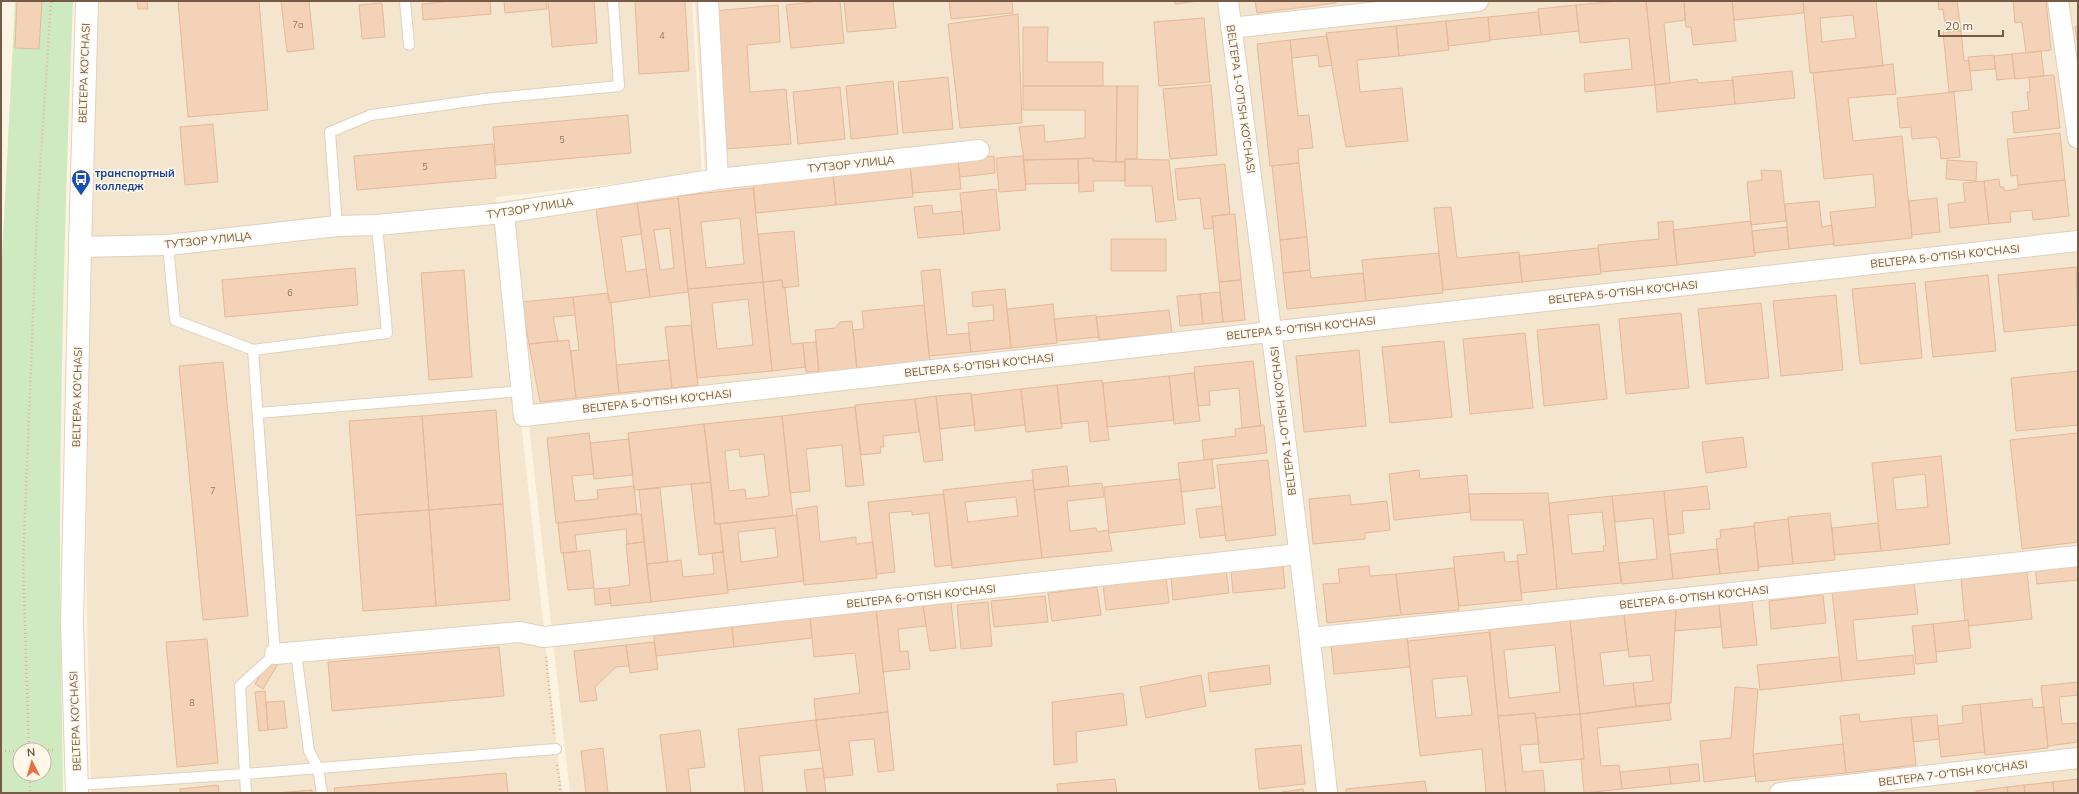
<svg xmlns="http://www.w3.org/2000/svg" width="2079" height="794" viewBox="0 0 2079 794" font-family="Mulish,sans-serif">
<rect width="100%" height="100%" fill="#fdf3e1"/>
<!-- residential -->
<path fill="#f4e5cf" d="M98 1H692L702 174 496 197 562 793H91L86 572 91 229Z
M695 1H2078V793H570L504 201 705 176Z"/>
<!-- green -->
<path fill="#cfeac0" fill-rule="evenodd" d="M15 1H73C66 176 61 351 60 526 60 615 62 704 63 793H1V278ZM20 750H44V774H20Z"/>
<!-- building -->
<path fill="#f3d2b8" stroke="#e6b998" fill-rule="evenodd" d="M17 1H42L39 49 15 48Z
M137 1H147L148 9H138Z
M178 1H259L268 110 188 117Z
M281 1H309L314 49 287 52Z
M453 1H490L491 14 423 20 422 4Z
M504 1H546L547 9 505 13Z
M548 1H594L597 43 552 47Z
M635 1H685L689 71 639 74Z
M820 1H840L844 43 791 48 786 5Z
M844 1H893L896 28 847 32Z
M949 1H1012L1013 13 951 19Z
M1175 1H1199L1175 4Z
M1255 1H1336V3L1257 13Z
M1619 1H1646L1655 85 1585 92 1584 74 1632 69 1629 38 1580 43 1576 5Z
M1646 1H1684L1685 20 1664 23 1670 83 1655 85Z
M1684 1H1732L1736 41 1693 45 1691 27H1686Z
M1732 1H1803L1804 13 1734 20Z
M1803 1H1876L1883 66 1810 73ZM1853 15 1856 38 1822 42 1820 18Z
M1938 1H1957L1961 31 1946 32 1943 9 1939 10Z
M2013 1H2046L2051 50 2026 53 2022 22 2015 23Z
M382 3 385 37 362 39 359 5Z
M778 5 780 42 747 45 750 92 786 89 791 144 725 149 715 11Z
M1576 5 1579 31 1541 35 1538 9Z
M1538 12 1541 35 1490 40 1488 17Z
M1018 14 1022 123 960 128 948 24Z
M1488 17 1490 41 1448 46 1446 21Z
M1204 18 1210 82 1159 86 1154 22Z
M1446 21 1449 50 1399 56 1396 26Z
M1396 26 1399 56 1357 60 1360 92 1402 88 1408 141 1346 147 1326 33Z
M2078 26V40H2077L2075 27Z
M1023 27H1048L1047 62H1103V86H1023Z
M1961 31 1964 61 1969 60 1972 90 1949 92 1943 32Z
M1327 36 1332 65 1319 67 1318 55 1292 58 1290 40Z
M1290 40 1298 116 1309 115 1313 148 1298 149 1299 163 1270 166 1257 44Z
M2041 51 2044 76 2015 79 2012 54Z
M2012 54 2015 78 1997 80 1994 56Z
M1994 55 1995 69 1970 71 1968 57Z
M1893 64 1896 94 1848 98 1853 141 1902 136 1912 238 1834 246 1830 212 1876 207 1873 174 1824 179 1813 73Z
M1792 71 1795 98 1735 104 1732 77Z
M2054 75 2060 128 2014 133 2012 112 2029 110 2027 92H2030L2029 77Z
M948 77 953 129 903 133 898 82Z
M1697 79 1698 83 1733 80 1735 104 1657 112 1655 85Z
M893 81 898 134 851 139 846 86Z
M1211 85 1217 155 1170 159 1163 89Z
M1023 86H1117L1116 162 1093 161V158L1024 160 1019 127 1044 125 1045 142 1085 138V110H1023Z
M1117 86H1138L1137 159H1125V162H1116Z
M840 87 845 139 798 144 793 92Z
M1954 92 1960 157 1941 159 1939 139H1937V137L1912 139 1911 127 1900 128 1897 98Z
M628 115 631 153 496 165 493 127Z
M213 124 218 182 185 185 180 127Z
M2060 133 2065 180 2018 185 2017 175 2011 176 2007 139Z
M493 144 496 178 357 190 354 156Z
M994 156 995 173 960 177 958 160Z
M1022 156H1023L1026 190 999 192 996 158Z
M1093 158V161L1125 162V181H1093L1094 191 1079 192 1078 159Z
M1078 159 1079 183 1026 184 1024 160Z
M1125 159 1169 160 1176 220 1156 222 1152 186H1125Z
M958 160 961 189 913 193 910 165Z
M1947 160 1977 162 1976 181 1946 179Z
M1299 163 1307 237 1280 240 1272 166Z
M1225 164 1230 214 1212 216 1214 228 1204 229 1200 198 1178 200 1175 169Z
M910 165 913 197 836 205 833 173Z
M1761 170 1781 171 1786 221 1751 225 1747 182 1762 180Z
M833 173 836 205 756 213 753 181Z
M1999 179 2000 187H2004V191L2018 189V185L2065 180 2069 216 2033 220 2032 210 2010 212 2011 222 1989 224 1984 181Z
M1984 181 1989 224 1950 228 1948 204 1965 202 1963 183Z
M753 188 763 282 688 289 678 196ZM740 218 744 264 706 268 701 222Z
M996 189 1000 230 964 234 960 193Z
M678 198 688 292 650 297 637 203ZM670 228 674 268 660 270 654 230Z
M1937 198 1940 232 1912 235 1909 201Z
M1819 201 1822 227 1832 225 1834 244 1789 249 1785 204Z
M637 203 642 234 621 237 626 272 646 269 650 297 609 303 596 209Z
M932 205 933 214 962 211 964 234 918 238 914 207Z
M1451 207 1457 258 1519 252 1522 282 1443 290 1434 208Z
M1235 214 1241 280 1219 282 1212 216Z
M1673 221 1677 265 1601 272 1598 245 1659 239 1658 222Z
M1751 221 1755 256 1677 265 1673 230Z
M1787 227 1789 249 1754 253 1752 231Z
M794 231 799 286 783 288 782 280 763 282 758 234Z
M1307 237 1310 270 1283 273 1280 240Z
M1111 239H1166V271H1111Z
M1598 248 1601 274 1522 282 1519 256Z
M1439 253 1443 293 1366 301 1362 260Z
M2076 267 2078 325 2004 332 1998 275Z
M355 268 358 305 225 317 222 280Z
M940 269 947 335 969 333 971 352 929 356 921 271Z
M464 270 472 377 429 380 421 273Z
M1310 270 1311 278 1363 273 1366 301 1287 309 1283 273Z
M1988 275 1996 351 1933 357 1925 282Z
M782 280 783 288 785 287 791 344 803 343 805 367 772 371 763 282Z
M1241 280 1245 320 1223 322 1219 282Z
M763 282 772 371 697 378 688 289ZM748 299 753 345 717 349 712 303Z
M1915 283 1922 358 1860 364 1852 289Z
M1005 289 1011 348 971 352 968 323 994 320 993 305 973 307 972 292Z
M1220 292 1223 322 1203 324 1200 294Z
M608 293 611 303 619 393 576 398 571 351 579 350 573 297Z
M1200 294 1203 324 1180 326 1177 296Z
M1836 295 1843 370 1781 376 1773 301Z
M573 297 575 315 553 317 558 341 529 344 521 302Z
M1761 303 1769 378 1706 384 1698 309Z
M1053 304 1057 343 1011 348 1007 309Z
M924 305 930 361 857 368 853 330 864 329 862 311Z
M1169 310 1172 333 1099 340 1096 317Z
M1681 313 1689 388 1626 394 1619 319Z
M1096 315 1099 337 1057 341 1054 319Z
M852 321 857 372 819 376 815 330 835 328 840 322Z
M1599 324 1607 399 1544 406 1537 330Z
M691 325 698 385 672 388 665 327Z
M1525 333 1533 408 1470 414 1463 339Z
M569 340 576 398 540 402 529 344Z
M1444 341 1452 417 1390 423 1382 347Z
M816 342 819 371 806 372 803 343Z
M1359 350 1366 426 1304 432 1296 356Z
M669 360 672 388 619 393 616 365Z
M1253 361 1261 426 1242 428 1239 388 1209 391 1210 405 1198 406 1194 367Z
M223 362 248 616 203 620 179 366Z
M2078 371V425L2016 431 2011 378Z
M1194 373 1200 421 1174 424 1169 376Z
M1169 376 1174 420 1107 427 1103 383Z
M1102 380 1109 440 1090 442 1088 421 1061 424 1057 385Z
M1057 385 1062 428 1026 432 1021 389Z
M1021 389 1025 425 975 431 971 395Z
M971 393 975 425 940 429 936 396Z
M936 396 943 460 924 462 915 399Z
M915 399 919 432 883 436 884 447H880L881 453 861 455 855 405Z
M855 407 864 485 846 487 842 445 806 449 810 491 790 493 782 416Z
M496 410 503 504 429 510 422 416Z
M422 416 429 510 356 515 349 421Z
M782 416 793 516 715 524 704 424ZM739 449 740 457 764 454 769 496 746 499 745 489 729 491 725 451Z
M704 424 711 482 634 490 628 433Z
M1264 425 1267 453 1204 460 1202 440 1236 436 1235 429Z
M589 433 594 474 572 476 575 501 598 499 597 490 634 486 637 514 556 523 547 438Z
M2078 433V542L2022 549 2010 440Z
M1743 437 1747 467 1706 473 1702 442Z
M629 439 633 475 594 479 590 443Z
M1941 456 1950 544 1881 551 1872 463ZM1925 474 1928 507 1896 510 1893 478Z
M1212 459 1215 488 1181 492 1178 463Z
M1268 460 1276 535 1226 541 1217 465Z
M1067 466 1069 486 1034 490 1032 470Z
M1419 470 1420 479 1467 475 1470 512 1394 520 1389 474Z
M1180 479 1185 524 1109 533 1104 487Z
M1033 480 1042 558 952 568 943 490ZM1016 497 1018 516 968 522 965 502Z
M711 482 715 524H720L723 552 699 555 691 484Z
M1102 483 1104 497 1067 501 1070 531 1096 528 1097 532 1108 530 1112 551 1042 558 1034 490Z
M1707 486 1710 509 1682 511 1684 533 1668 535 1664 491Z
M660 488 668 562 647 564 639 490Z
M1664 491 1673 579 1622 584 1619 563 1657 559 1653 518 1615 522 1612 496Z
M1548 493 1557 589 1521 593 1517 555 1527 554 1523 520H1471L1469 494Z
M944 494 952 565 935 567 929 513 912 515V511L889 513 895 572 876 574 868 502Z
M1350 495 1351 505 1387 501 1390 530 1365 533V539L1313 544 1309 499Z
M1612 496 1621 583 1557 589 1549 503ZM1602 512 1606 545 1603 546 1604 551 1572 554 1568 515Z
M503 504 510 600 436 606 429 510Z
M817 506 820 542 856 537V544L873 542 877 578 804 585 796 509Z
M1222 506 1225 535 1200 538 1196 509Z
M429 510 436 606 363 611 356 515Z
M1830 513 1835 560 1793 564 1788 517Z
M637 514H641L644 542 627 544 626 529 575 535 577 552 561 553 558 523Z
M797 515 804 581 728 590 720 524ZM775 528 778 557 741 562 738 532Z
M1788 519 1793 564 1758 567 1754 523Z
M1878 523 1881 551 1834 555 1832 528Z
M1754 526 1759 570 1720 574 1716 539 1721 538 1720 530Z
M644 542 651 602 611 606 609 588 630 585 626 544Z
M1717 549 1720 574 1673 579 1670 554Z
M590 550 594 588 568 590 563 553Z
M723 552 728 593 651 602 647 564 681 560 683 577 714 574 712 553Z
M1504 552 1505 562 1518 561 1522 600 1459 606 1453 557Z
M2078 563V580L2037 584 2035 567Z
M1283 565 1285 588 1233 593 1231 570Z
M1369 566 1370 576 1396 574 1401 615 1327 623 1323 584 1340 583 1338 569Z
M1454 568 1459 610 1401 615 1396 574Z
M1226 570 1229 593 1173 600 1171 577Z
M2027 572 2032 619 1969 626 1968 620 1965 621 1961 579Z
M1166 577 1169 603 1106 610 1103 584Z
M1914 583 1918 614 1853 620 1857 661 1913 655 1915 674 1842 681 1832 592Z
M1097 587 1101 615 1052 621 1048 593Z
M609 588 611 603 595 605 594 589Z
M1823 595 1826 623 1771 629 1769 601Z
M1045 596 1048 622 994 627 991 601Z
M1752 601 1757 645 1723 648 1719 604Z
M951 602 956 648 930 651 923 606Z
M988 602 992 646 961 649 957 605Z
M923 603 926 626 898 629 900 652 908 651 910 669 883 672 876 609Z
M1719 604 1721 627 1675 631 1676 609Z
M876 609 888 712 816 720 814 699 860 693 855 653 814 657 810 617Z
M1676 609 1671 703 1636 706 1633 683 1653 681 1650 655 1629 657 1624 614Z
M1624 614 1628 650 1600 653 1604 686 1633 683 1636 706 1580 714 1570 620Z
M810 618 812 638 734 647 732 627Z
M1570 620 1580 714 1536 718 1535 713 1498 716 1489 628ZM1555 645 1560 692 1509 698 1504 650Z
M1968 620 1971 648 1936 652 1933 624Z
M1933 624 1937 662 1916 664 1912 626Z
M732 627 734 647 656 656 654 636Z
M1490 632 1498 716 1506 793H1486L1482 749 1420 756 1410 667 1408 641ZM1467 676 1472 715 1436 718 1432 679Z
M1407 636 1410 667 1334 674 1331 644Z
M207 639 218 763 177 767 166 642Z
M654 642 658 669 630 673 626 645Z
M626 645 629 666 616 667 595 687 597 700 580 702 574 651Z
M499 647 504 696 332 711 328 662Z
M1839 657 1842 681 1760 690 1757 665Z
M270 659 278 664 263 689 255 684Z
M1269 665 1271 684 1210 692 1208 673Z
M1201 675 1206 706 1146 718 1140 687Z
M2078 682V695L2059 697 2062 724 2078 723V742L2048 746 2041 686Z
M1735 687 1758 689 1753 754 1755 776 1704 782 1700 741 1731 738Z
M265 691 268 730 259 731 255 692Z
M1123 693 1127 725 1076 732 1077 762 1054 765 1052 702Z
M2032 699 2033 708 2044 707 2048 748 1985 755 1980 704Z
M284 701 287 728 268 730 266 702Z
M1669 703 1671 720 1597 728 1601 766 1619 765 1622 789 1584 793 1581 759H1584L1580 714Z
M1980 704 1985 752 1941 757 1938 726 1963 723 1962 706Z
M888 712 894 770 878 772 874 739 849 741 853 775 824 778 816 720Z
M1535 713 1539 744 1520 745 1523 772 1543 770 1545 793H1506L1498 716Z
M1580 714 1584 759 1540 763 1536 718Z
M1859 714 1860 722 1911 717 1916 765 1846 773 1840 716Z
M1937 715 1939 739 1913 742 1911 717Z
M816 720 820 750 759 756 763 793H745L738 729Z
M700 730 705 767 688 769 691 793H667L660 735Z
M1843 744 1846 773 1756 782 1753 754Z
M1301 745 1305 784 1259 789 1255 749Z
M603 748 608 793H586L581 751Z
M1698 764 1700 781 1671 784 1669 767Z
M1669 767 1671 784 1622 789 1620 772Z
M823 768 826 793H807L804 770Z
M506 773 508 793H335L334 788Z
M1115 779 1117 793H1058L1057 784Z
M2078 779V793H2054L2053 782Z
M1425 781 1427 793H1346V789Z
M2053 782 2054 793H2025L2024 785Z
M218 785 219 793H180V789Z
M2024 785 2025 793H2008L2007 787Z
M2007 787 2008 793H1976V791Z
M1303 789 1304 793H1283L1282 792Z
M312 790V793H276Z"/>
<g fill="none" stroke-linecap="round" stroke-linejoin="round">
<!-- lane casing -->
<g stroke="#e1d0bd" stroke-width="12">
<path id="lane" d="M405 1 409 45
M337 226 330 132 371 115 485 99 619 86 613 1
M168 245 175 320 253 350 275 654 240 686 246 793
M253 350 387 333 377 225
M258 413 521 391
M296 653 309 751 318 768 322 793
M77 785 245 774 556 749"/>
</g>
<!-- street casing -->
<g stroke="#e1d0bd" stroke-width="22">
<path id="street" d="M708 1 718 179
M1228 1C1262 265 1299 528 1327 793
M2058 1 2078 138
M1231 28 1478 1
M504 213 524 416 2078 241
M80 247 168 245 337 226 377 225 504 213 718 179 979 150
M1311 638 2078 556
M275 654 520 632 544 637 1298 554
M1780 793 2078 758"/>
</g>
<!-- secondary casing -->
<g stroke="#e6d1bb" stroke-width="24">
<path id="secondary" d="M77 793 72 623 80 247 87 1"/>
</g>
<!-- path -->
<path stroke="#d7b69b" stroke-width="2.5" stroke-dasharray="1 3" stroke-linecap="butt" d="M546 657 554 734
M29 750 23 564 37 218 51 1
M44 750H53
M1 751H20
M557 765 561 793
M30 774V793"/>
<!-- lane -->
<use href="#lane" stroke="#fff" stroke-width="10"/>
<!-- street -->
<use href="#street" stroke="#fff" stroke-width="20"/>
<!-- secondary -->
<use href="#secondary" stroke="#fff" stroke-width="22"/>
</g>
<!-- icons -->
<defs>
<g id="bus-pin" transform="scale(1)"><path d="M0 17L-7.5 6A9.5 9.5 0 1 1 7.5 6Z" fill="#1a4fb4" stroke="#fff7e8"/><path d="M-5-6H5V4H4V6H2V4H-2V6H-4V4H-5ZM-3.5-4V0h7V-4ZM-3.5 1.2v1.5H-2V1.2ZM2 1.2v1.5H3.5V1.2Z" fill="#fff"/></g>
</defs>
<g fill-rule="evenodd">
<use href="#bus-pin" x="81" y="179"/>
</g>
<g text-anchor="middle" stroke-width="3" stroke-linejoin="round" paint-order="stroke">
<!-- number labels -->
<g font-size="9" fill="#947863">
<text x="298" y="28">7а</text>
<text x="662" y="39">4</text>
<text x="562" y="143">5</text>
<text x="425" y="170">5</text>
<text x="290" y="296">6</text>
<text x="213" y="494">7</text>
<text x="192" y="706">8</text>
</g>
<!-- street labels -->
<g font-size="11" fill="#745a47" stroke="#fff7e8">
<text transform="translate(84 73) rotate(-88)" y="4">BELTEPA KO'CHASI</text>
<text transform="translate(1241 99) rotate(82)" y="4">BELTEPA 1-O'TISH KO'CHASI</text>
<text transform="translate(851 164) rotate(-6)" y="4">ТУТЗОР УЛИЦА</text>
<text transform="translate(530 208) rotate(-9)" y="4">ТУТЗОР УЛИЦА</text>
<text transform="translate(208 240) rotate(-6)" y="4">ТУТЗОР УЛИЦА</text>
<text transform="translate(1945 256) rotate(-6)" y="4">BELTEPA 5-O'TISH KO'CHASI</text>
<text transform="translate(1623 292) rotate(-6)" y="4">BELTEPA 5-O'TISH KO'CHASI</text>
<text transform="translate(1301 328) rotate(-6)" y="4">BELTEPA 5-O'TISH KO'CHASI</text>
<text transform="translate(979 365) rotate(-6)" y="4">BELTEPA 5-O'TISH KO'CHASI</text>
<text transform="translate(77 397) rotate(-89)" y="4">BELTEPA KO'CHASI</text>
<text transform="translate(657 401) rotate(-6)" y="4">BELTEPA 5-O'TISH KO'CHASI</text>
<text transform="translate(1283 421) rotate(-97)" y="4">BELTEPA 1-O'TISH KO'CHASI</text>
<text transform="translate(921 596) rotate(-6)" y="4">BELTEPA 6-O'TISH KO'CHASI</text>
<text transform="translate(1694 597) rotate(-6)" y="4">BELTEPA 6-O'TISH KO'CHASI</text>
<text transform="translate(75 721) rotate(-92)" y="4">BELTEPA KO'CHASI</text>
<text transform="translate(1953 773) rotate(-7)" y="4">BELTEPA 7-O'TISH KO'CHASI</text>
</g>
<!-- transit labels -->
<g font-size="11" font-weight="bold" fill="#164399" stroke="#fff7e8" text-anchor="start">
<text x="95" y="177">транспортный<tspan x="95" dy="13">колледж</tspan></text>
</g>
</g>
<!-- border -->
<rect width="2079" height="794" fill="none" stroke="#745a47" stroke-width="4"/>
<!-- north arrow -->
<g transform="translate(32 762) rotate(355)"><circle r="19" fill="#fff7e8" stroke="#c7b8a8"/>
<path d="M0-3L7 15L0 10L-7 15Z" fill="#ea7043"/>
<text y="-6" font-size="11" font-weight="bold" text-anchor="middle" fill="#745a47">N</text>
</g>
<!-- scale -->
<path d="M1939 30v6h64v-6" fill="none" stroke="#745a47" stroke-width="2"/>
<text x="1945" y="30" font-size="12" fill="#745a47" stroke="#fff7e8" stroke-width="3" paint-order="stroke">20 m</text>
</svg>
